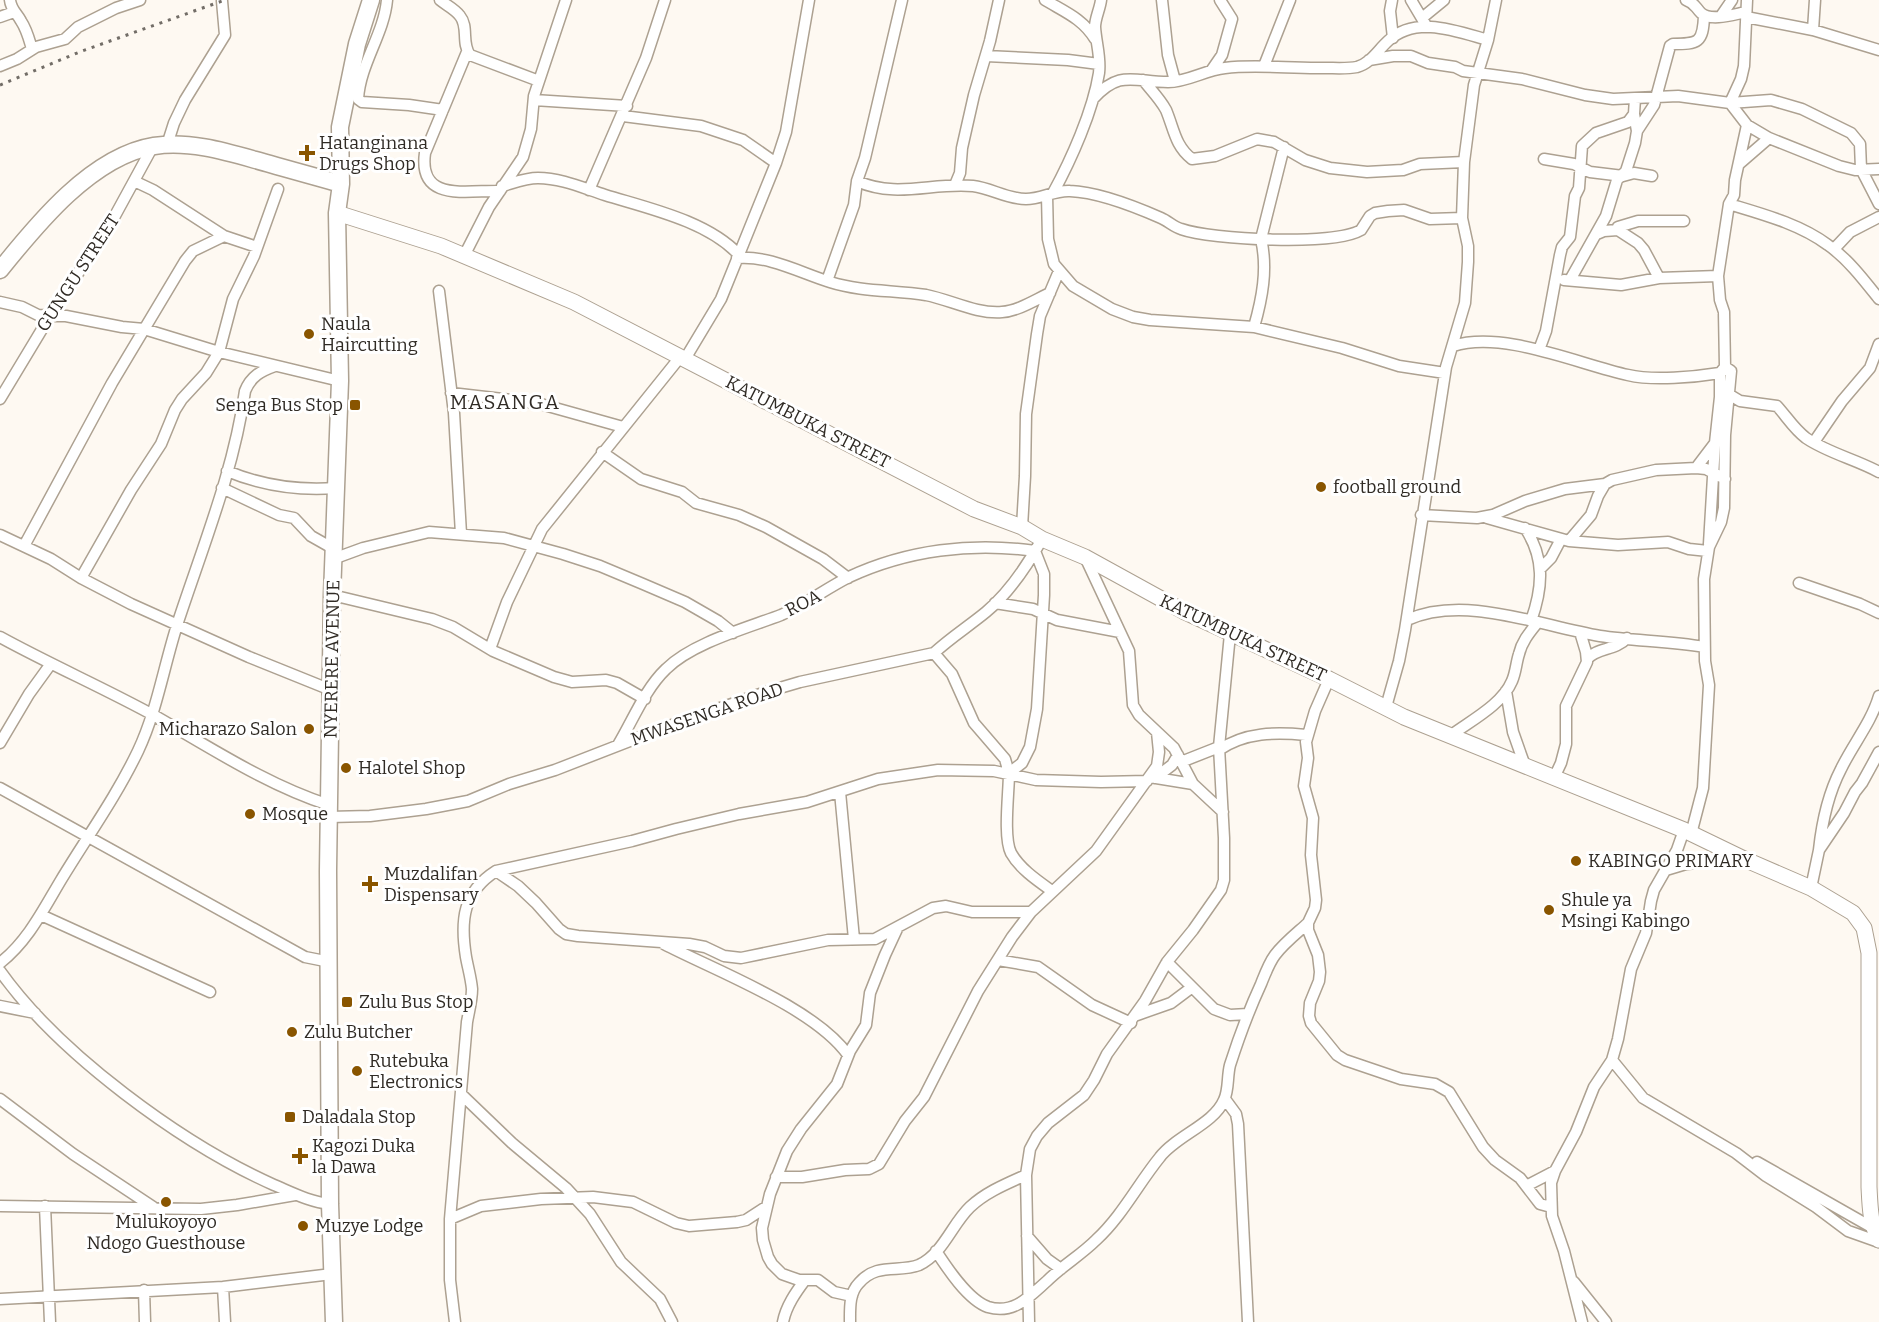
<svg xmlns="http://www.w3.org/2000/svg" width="1879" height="1322" viewBox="0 0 1879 1322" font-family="Bitter,serif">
<rect width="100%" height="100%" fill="#fef9f2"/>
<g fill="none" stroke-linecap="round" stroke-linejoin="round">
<!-- street casing -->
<g stroke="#ada191" stroke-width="13">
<path id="street" d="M10 0C11 10 17 13 21 21 27 30 29 39 32 49
M387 0C384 34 360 64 358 99L362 102 409 105 443 110
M440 0C446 5 455 9 460 16 469 27 461 43 470 55L539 81
M1045 0C1065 12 1083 19 1095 39
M1162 0 1168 55 1175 81
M1392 0 1390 11 1393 38
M1411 0 1427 27
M1686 0C1695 3 1695 7 1701 13 1711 22 1735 14 1746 12
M1747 0 1744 66 1741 79 1730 103 1771 100 1802 109 1851 133 1860 144 1861 169 1879 204
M1721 16 1732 0
M0 17 14 12
M1746 17 1813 30 1879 50
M1422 18 1444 0
M1813 30 1815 0
M467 52 425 153C418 203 468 190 500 191
M986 56 1068 60 1099 64
M1369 60 1393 56H1411L1428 63 1455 67 1463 71 1522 79 1585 95 1613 99 1678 96 1730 103 1747 125 1769 138 1839 166 1855 170 1879 169
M0 66 17 59 36 47 65 39 78 27 116 8 140 0
M1264 66 1290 0
M1211 71 1222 55 1232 19 1220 0
M1143 80C1151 90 1160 99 1166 110 1174 129 1175 146 1192 159L1215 156 1257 139 1274 142 1305 160 1330 168 1367 172 1403 170 1420 164 1464 162
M1093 99C1120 69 1134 82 1168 82 1188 82 1205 70 1225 68 1258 64 1292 69 1325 68 1335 68 1347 69 1357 67 1371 63 1378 50 1388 41 1416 15 1456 31 1488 40
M534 100 627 106
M623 116 701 126 743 140 776 163
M1637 131 1654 105 1670 46 1673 44C1698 44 1703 43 1704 16
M167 145 174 123 185 100 225 35 222 1
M1544 159 1574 164 1590 172 1623 176 1634 173 1652 176
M1739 164 1769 138
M134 181 153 190 224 236 257 247
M857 181C897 199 932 182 973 186 991 188 1007 199 1026 199 1041 199 1055 190 1070 191 1098 192 1136 207 1161 218 1168 221 1174 227 1181 229 1212 240 1334 246 1361 230L1370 216 1375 213 1388 211 1404 210 1430 219 1462 218
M955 185 960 173 962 148 974 95 990 41 999 0
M502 186C513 183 526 178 538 178 561 178 583 188 605 195 647 208 708 221 739 255
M589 190 646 58 665 0
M1053 193C1071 160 1093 111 1099 73 1101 57 1096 43 1095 27 1095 18 1100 9 1101 0
M1047 195 1048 239 1054 264 1073 286 1112 309 1133 317 1150 320 1254 327 1342 348 1399 366 1445 373
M1729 204C1762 214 1800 224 1828 245 1848 259 1864 280 1879 299
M1618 230 1638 243 1644 250 1659 278
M1597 234 1604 231 1618 230V227L1638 221H1684
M1834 249 1850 232 1879 217
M464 256 489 207 523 157 531 129 534 96 566 0
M737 258C768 255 801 273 830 282 861 292 894 290 926 295 951 300 976 314 1002 312 1018 311 1035 300 1050 293
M1564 280 1621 285 1659 278 1718 276
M1570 280 1606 216 1617 180 1626 171 1635 143 1637 131 1634 114
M827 281 854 205 857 181 865 158 902 0
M439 291 454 413 461 534
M0 302 22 307 38 315 66 316 122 327 144 329 219 352 340 381
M1254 327C1262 299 1268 269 1261 239L1284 147
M1453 346C1503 330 1578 364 1628 375 1653 381 1695 377 1720 373L1725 367
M1539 350 1546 331 1560 255 1562 247 1570 237 1575 196 1579 188 1582 146 1596 133 1628 122 1634 114 1635 98
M685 359 721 299 776 163 786 132 809 0
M451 393 537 403 623 427
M1730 395 1740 401 1777 406C1787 417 1794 429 1806 438 1828 453 1855 459 1879 472
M0 399 50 316 111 223 153 146
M1814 442 1842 401 1870 368 1879 344
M602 452 641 479 682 492 696 503 739 515 766 527 823 559 848 578
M1696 468 1715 443 1720 397V373
M227 471C263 486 297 491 336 488
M222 488 279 515 294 518 311 536 334 549
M1421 515 1477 518 1493 515 1525 501 1565 489 1605 484 1612 480 1656 470 1696 468 1706 469 1725 479
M1487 518 1569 541 1618 545 1668 542 1689 549 1708 551
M1022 527 1025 476 1026 414 1037 334 1040 316 1059 271
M1525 528C1545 558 1543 587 1531 621
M0 535 51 559 81 578 131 604 249 657 331 690
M1569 541 1591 515 1598 496 1605 484
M1709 544 1715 443
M24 546 112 383 185 261 193 251 224 236
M333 559 363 548 429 532 504 538 563 554 600 566 643 584 685 602 718 621 733 633
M1540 569 1551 558 1561 539
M81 578 131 490 161 444 175 410 182 399 206 373 219 352 233 299 254 256 278 189
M1799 583 1860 604 1879 613
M332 595 432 619 453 627 493 651 554 677 572 682 606 680 617 683 645 699
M995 603 1033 609 1057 620 1120 632
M1407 620C1465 594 1540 626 1600 636 1634 641 1670 641 1704 647
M0 637C51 665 104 688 155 716 211 748 267 785 329 805
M490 649 507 602 542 529 681 356
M934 653 952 674 974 723 1005 759 1009 773C1009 792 1003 837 1011 853 1020 869 1038 881 1052 891
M1587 659C1598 647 1615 651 1627 638
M1329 679 1315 711 1306 742 1308 758 1304 786 1313 818 1311 855 1316 900 1315 908 1308 923V930L1318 955 1320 972 1319 981 1310 1003 1309 1016 1311 1023 1337 1055 1345 1060 1401 1079 1435 1084 1449 1092 1483 1147 1495 1160 1520 1178 1540 1204 1551 1207
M1506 691 1513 732 1525 766
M1386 707 1399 661 1405 630 1446 367 1465 303 1468 262V246L1462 218 1464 162 1474 85 1488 40 1496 0
M1157 732 1174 748 1193 784 1223 812
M1450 736C1470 721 1502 705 1512 681 1516 672 1516 663 1519 654 1522 641 1530 632 1538 622
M0 743 29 694 50 665
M618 745C633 720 645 689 666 669 692 643 747 628 781 615 805 605 825 589 849 577 907 550 972 542 1035 551L1044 574V595L1037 709 1030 747 1022 763 1009 773
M1219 750C1245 732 1276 732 1306 735
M1181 762 1219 747
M1150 777 1193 784
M1155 778 1172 765 1178 755
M1554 778 1561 763 1566 744V706L1587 662 1586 652 1580 632
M0 788 305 957 330 962
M840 792 854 939
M329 817 370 816 426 809 468 801 509 784 555 770 658 730 766 692 800 682 934 653C950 638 969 626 986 612 1010 592 1027 566 1042 539
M1691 834 1703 788 1709 685 1705 661 1704 579 1709 547 1721 522 1724 508 1725 435 1731 371 1725 367 1724 312 1720 300 1718 276 1729 204 1734 195 1735 180 1747 125
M1819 850C1822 822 1828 794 1841 769 1853 744 1871 723 1879 696
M1666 870 1686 864 1744 859
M496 871 518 886 536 903 559 929 566 934 578 936 689 944 705 947 724 956 741 958 828 940 875 939 933 908 946 906 972 912H1031
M1811 888 1819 850 1844 813 1855 792 1862 783 1879 752
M41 915 210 992
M664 944C716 971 815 1008 848 1055
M998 960 1038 967 1092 1005 1131 1023
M1167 962 1214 1009 1230 1015 1248 1014
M0 963C28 941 43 910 61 880 87 837 116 797 138 751 157 711 164 665 178 622 203 546 234 470 245 391 251 376 261 371 275 366
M0 971C59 1054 182 1144 274 1185 293 1193 310 1202 330 1204
M0 1006 35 1013
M1137 1015 1171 1003 1191 988
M1612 1060 1643 1098 1736 1153 1766 1176 1816 1207 1848 1231 1879 1242
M461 1094 512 1143 566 1188 590 1214 621 1262 660 1299 672 1322
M0 1099 73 1154 153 1207
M1225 1099 1236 1114 1238 1124 1248 1322
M1757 1162 1873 1228
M776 1177H802L845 1170 869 1169 879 1164 905 1121 924 1097 978 991 1012 937 1031 912 1096 851 1157 766 1159 752 1157 732 1139 715 1133 705 1129 651 1085 557
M1526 1186 1555 1171
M0 1206 201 1209 237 1205 295 1195
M45 1206 50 1322
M450 1219 481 1206 541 1199 593 1197 633 1202 676 1223 689 1226 737 1222 746 1220 766 1207
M1027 1236 1047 1259 1061 1269
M936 1251C947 1268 968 1300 988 1307 1014 1315 1030 1296 1047 1281 1062 1266 1081 1255 1096 1240 1122 1216 1138 1184 1160 1157 1176 1136 1214 1124 1224 1100 1229 1090 1227 1076 1230 1065 1239 1037 1249 1010 1261 984 1265 974 1269 963 1275 955 1284 943 1297 933 1308 923
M1574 1282 1606 1322
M223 1287 225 1322
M144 1290 145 1322
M852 1296 834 1292 818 1280H799L782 1274 772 1264 768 1257 763 1240 762 1228 770 1194 787 1151 801 1129 837 1084 850 1051 866 1025 870 993 885 955 898 927
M0 1299 223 1287 332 1274
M455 1322 450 1280V1219L467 1022C469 1011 472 1000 472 989 471 978 468 968 466 957 460 920 463 892 496 871L632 841 676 829 739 814 807 802 878 779 938 770 994 771 1036 780 1101 782 1147 781
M783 1322C786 1306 796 1292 805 1280
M850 1322C850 1309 849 1293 859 1283 877 1262 899 1273 919 1265 943 1254 952 1224 970 1207 986 1192 1006 1184 1026 1175
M1029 1322 1026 1175 1030 1149 1037 1136 1048 1123 1084 1095 1094 1080 1107 1054 1145 1001 1167 962 1193 930 1221 890 1224 880V838L1219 747 1230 634
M1582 1322 1564 1251 1552 1216 1551 1183 1555 1171 1576 1132 1594 1087 1612 1060 1618 1039 1631 969 1646 933 1651 901 1654 890 1677 850 1684 830"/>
</g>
<!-- secondary casing -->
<g stroke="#ada191" stroke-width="17">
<path id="secondary" d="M337 213 441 246 574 302 974 509 1022 527 1042 539 1085 557 1185 612 1329 679 1404 717 1684 830 1744 859 1811 888 1853 913 1864 928 1869 953V1187C1870 1206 1870 1223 1879 1240"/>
</g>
<!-- primary casing -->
<g stroke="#ada191" stroke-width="19">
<path id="primary" d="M0 270C37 224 92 156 154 146 193 140 233 154 270 164 294 171 317 177 341 184
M334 1322 330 1204 328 871 332 595 340 381 337 213 341 184 340 127 357 44 371 0"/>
</g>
<!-- street -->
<use href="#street" stroke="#fff" stroke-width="10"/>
<!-- secondary -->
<use href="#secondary" stroke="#fff" stroke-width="15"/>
<!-- primary -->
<use href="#primary" stroke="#fff" stroke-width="16"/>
<!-- rail -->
<path stroke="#726d67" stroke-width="3" stroke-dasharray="3 6" stroke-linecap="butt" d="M0 85 82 51 225 0"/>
</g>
<!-- markers -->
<g fill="#895500" stroke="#fff" stroke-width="2">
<path d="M304 144h6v6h6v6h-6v6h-6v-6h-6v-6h6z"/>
<circle cx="309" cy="334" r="6"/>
<rect x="349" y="399" width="12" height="12" rx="3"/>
<circle cx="1321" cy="487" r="6"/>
<circle cx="309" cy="729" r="6"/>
<circle cx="346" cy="768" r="6"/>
<circle cx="250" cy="814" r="6"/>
<circle cx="1576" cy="861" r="6"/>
<path d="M367 875h6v6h6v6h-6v6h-6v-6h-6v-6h6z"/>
<circle cx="1549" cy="910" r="6"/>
<rect x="341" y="996" width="12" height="12" rx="3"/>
<circle cx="292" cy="1032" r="6"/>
<circle cx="357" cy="1071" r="6"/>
<rect x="284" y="1111" width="12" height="12" rx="3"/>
<path d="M297 1147h6v6h6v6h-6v6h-6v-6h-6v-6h6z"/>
<circle cx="166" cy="1202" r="6"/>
<circle cx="303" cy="1226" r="6"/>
</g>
<g text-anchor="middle" stroke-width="6" stroke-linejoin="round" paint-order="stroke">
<!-- poi labels -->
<g font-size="18" fill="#302b25" stroke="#fff" text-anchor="start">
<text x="319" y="149">Hatanginana<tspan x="319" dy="21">Drugs Shop</tspan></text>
<text x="321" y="330">Naula<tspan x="321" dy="21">Haircutting</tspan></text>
<text x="343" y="411" text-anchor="end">Senga Bus Stop</text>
<text x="1333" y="493">football ground</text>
<text x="297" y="735" text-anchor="end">Micharazo Salon</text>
<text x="358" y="774">Halotel Shop</text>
<text x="262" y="820">Mosque</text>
<text x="1588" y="867">KABINGO PRIMARY</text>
<text x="384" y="880">Muzdalifan<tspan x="384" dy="21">Dispensary</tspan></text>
<text x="1561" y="906">Shule ya<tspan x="1561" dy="21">Msingi Kabingo</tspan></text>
<text x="359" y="1008">Zulu Bus Stop</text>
<text x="304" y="1038">Zulu Butcher</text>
<text x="369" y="1067">Rutebuka<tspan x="369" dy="21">Electronics</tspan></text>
<text x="302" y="1123">Daladala Stop</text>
<text x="312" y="1152">Kagozi Duka<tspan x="312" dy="21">la Dawa</tspan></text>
<text x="166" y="1228" text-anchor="middle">Mulukoyoyo<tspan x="166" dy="21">Ndogo Guesthouse</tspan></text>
<text x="315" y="1232">Muzye Lodge</text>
</g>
<!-- street labels -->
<g font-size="18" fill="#302b25" stroke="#fff">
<text transform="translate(78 273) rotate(-57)" y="6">GUNGU STREET</text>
<text transform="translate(808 422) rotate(27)" y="6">KATUMBUKA STREET</text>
<text transform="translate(803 603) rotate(-27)" y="6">ROA</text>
<text transform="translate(1243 638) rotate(25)" y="6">KATUMBUKA STREET</text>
<text transform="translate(332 659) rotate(-89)" y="6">NYERERE AVENUE</text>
<text transform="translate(707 714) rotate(-19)" y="6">MWASENGA ROAD</text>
</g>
<!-- neighbourhood labels -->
<g font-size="20" letter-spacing="1.5" fill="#302b25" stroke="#fff">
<text x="505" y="409">MASANGA</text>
</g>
</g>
</svg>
